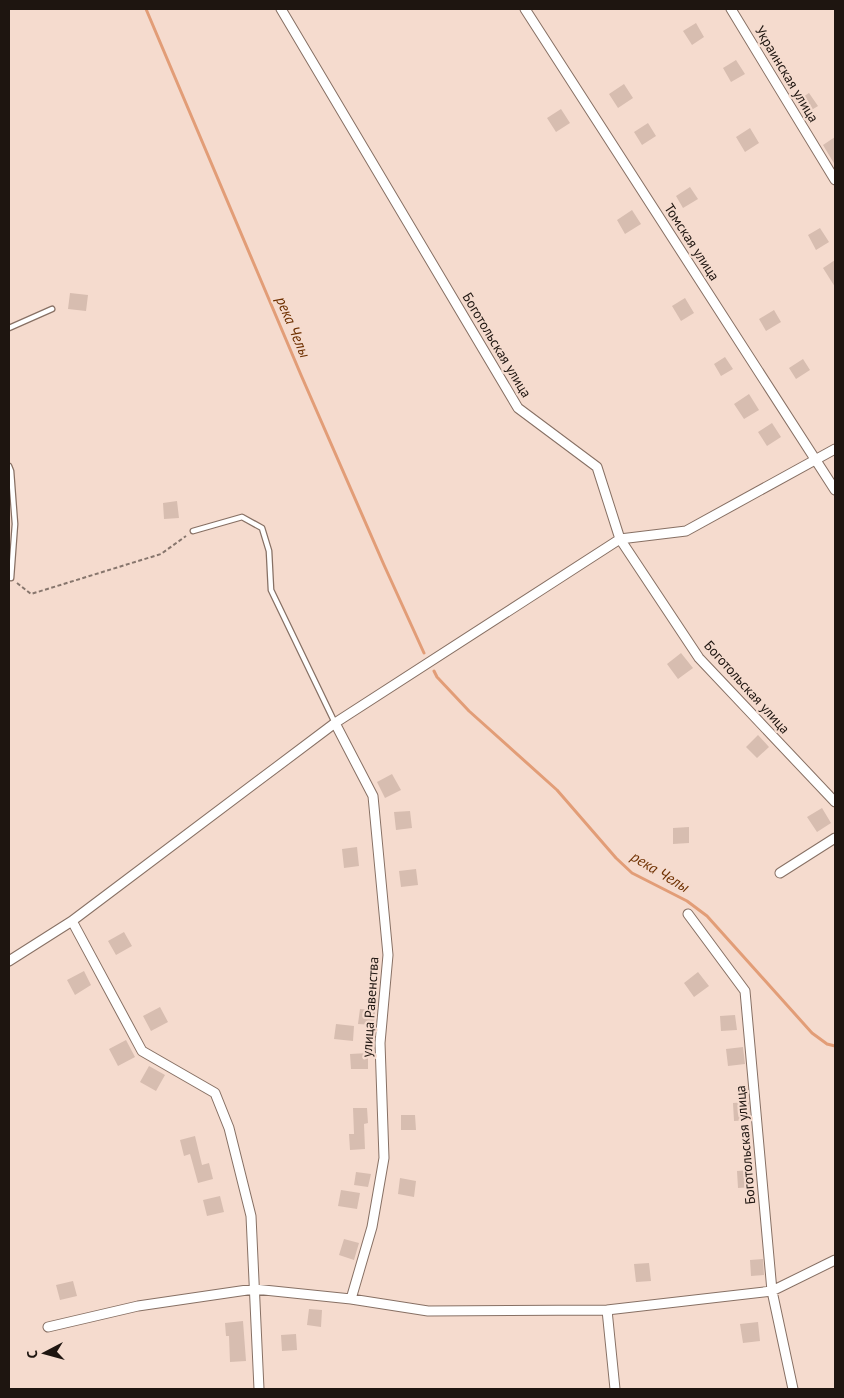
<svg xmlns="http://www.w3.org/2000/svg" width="844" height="1398" viewBox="0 0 844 1398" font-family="'PT Sans',sans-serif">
<rect width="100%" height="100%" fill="#f5dbce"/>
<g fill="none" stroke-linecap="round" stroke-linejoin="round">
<!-- stream -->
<path stroke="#e29d77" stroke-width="3" d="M146 9 301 375 384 565 424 653
M434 671 437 677 469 711 557 790 616 858 632 873 687 901 707 916 812 1033 827 1044 835 1046"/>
</g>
<!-- building -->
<path fill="#d7bdb0" d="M696 23 704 37 692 45 683 31Z
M736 60 745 74 731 82 723 68Z
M624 84 633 98 618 108 609 94Z
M809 93 818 106 805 114 797 101Z
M561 109 570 123 556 132 547 118Z
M648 123 656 136 642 145 634 132Z
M750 128 759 143 745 152 736 137Z
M835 137V165L823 145Z
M690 187 698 199 683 208 676 196Z
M632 210 641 224 625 234 617 220Z
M820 228 829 242 816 250 808 235Z
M835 260V287L823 268Z
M70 293 88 295 86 311 68 309Z
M685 298 694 313 681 321 672 306Z
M774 310 781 322 766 331 759 319Z
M725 357 733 369 721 376 714 364Z
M803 359 810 370 796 379 789 368Z
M749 394 759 410 744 419 734 404Z
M772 423 781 437 767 446 758 432Z
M177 501 179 518 164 519 163 503Z
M681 653 693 668 678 679 667 664Z
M758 735 769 747 757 758 746 747Z
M392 774 401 790 385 798 377 782Z
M822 808 831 823 817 832 807 817Z
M410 811 412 828 396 830 394 812Z
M689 827V843L673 844V828Z
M357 847 359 866 344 868 342 849Z
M416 869 418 885 401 887 399 871Z
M124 932 132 946 116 955 108 941Z
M84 971 91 985 75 995 67 980Z
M698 972 709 986 694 997 684 983Z
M160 1007 168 1022 151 1031 143 1016Z
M360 1009 375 1010 374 1025 358 1024Z
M735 1015 737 1030 721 1031 720 1016Z
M336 1024 354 1026 353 1041 334 1039Z
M126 1040 135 1057 118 1066 109 1049Z
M743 1047 745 1064 728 1066 726 1049Z
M368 1053V1069H351L350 1054Z
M149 1066 165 1075 156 1091 140 1082Z
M749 1102 750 1120 734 1121 733 1103Z
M353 1108H367L368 1123 364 1124 365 1149 350 1150 349 1134H354Z
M401 1115H415L416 1130H401Z
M195 1136 202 1165 209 1163 213 1179 198 1183 190 1154 184 1156 180 1140Z
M752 1170 753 1187 738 1188 737 1171Z
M356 1172 371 1174 368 1187 354 1185Z
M400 1178 416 1181 414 1197 398 1194Z
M341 1190 360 1193 357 1209 338 1206Z
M220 1196 224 1212 207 1216 203 1200Z
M344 1239 359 1243 354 1260 339 1255Z
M763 1259 764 1275 751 1276 750 1260Z
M649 1263 651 1281 636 1282 634 1264Z
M73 1281 77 1296 60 1300 56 1285Z
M309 1309 322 1310 321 1327 307 1325Z
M243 1321 246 1361 230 1362 229 1336H226L225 1323Z
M758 1322 760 1341 743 1343 740 1324Z
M296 1334 297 1350 282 1351 281 1335Z"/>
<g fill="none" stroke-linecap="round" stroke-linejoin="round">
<!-- service casing -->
<g stroke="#877064" stroke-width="7">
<path id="service" d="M9 328 52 309
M9 466 11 471 15 524 11 578
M193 531 242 517 262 528 269 551 271 590 335 723"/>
</g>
<!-- minor casing -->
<g stroke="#877064" stroke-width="11">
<path id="minor" d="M281 9 518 408 597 467 620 539 699 658 835 802
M525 9 835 490
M731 9 835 180
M335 723 373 796 388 955 380 1043 384 1158 372 1227 351 1299
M780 873 835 838
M688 914 745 991 772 1291 793 1389
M72 921 142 1051 215 1093 229 1128 251 1216 259 1389
M9 961 72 921 335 723 620 539 686 531 835 449
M607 1310 615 1389
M48 1327 138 1306 254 1289 351 1299 428 1311 607 1310 772 1291 835 1260"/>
</g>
<!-- path -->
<path stroke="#87766d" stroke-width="2" stroke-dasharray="4 2.5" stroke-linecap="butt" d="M17 583 31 594 161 554 186 536"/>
<!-- service -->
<use href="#service" stroke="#fff" stroke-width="4.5"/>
<!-- minor -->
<use href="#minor" stroke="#fff" stroke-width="9"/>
</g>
<g text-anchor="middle" stroke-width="4.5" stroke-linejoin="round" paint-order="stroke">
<!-- street labels -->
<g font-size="14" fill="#1e1510" stroke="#f5dbce">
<text transform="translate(787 74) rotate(59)" y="5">Украинская улица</text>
<text transform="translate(692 242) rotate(57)" y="5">Томская улица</text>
<text transform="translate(497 345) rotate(59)" y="5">Боготольская улица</text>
<text transform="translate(747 687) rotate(48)" y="5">Боготольская улица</text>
<text transform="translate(370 1007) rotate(-86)" y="5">улица Равенства</text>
<text transform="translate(745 1145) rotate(-95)" y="5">Боготольская улица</text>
</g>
<!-- water labels -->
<g font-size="15" font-style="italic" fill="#6e3001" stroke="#f5dbce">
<text transform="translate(293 327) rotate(67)" y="5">река Челы</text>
<text transform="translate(660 872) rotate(31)" y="5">река Челы</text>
</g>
</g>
<!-- border -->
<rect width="844" height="1398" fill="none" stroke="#1e1510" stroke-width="20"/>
<!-- north arrow -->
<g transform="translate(45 1353) rotate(264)" stroke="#f5dbce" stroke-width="4" paint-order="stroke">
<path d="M0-4L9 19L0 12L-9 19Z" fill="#1e1510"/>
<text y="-8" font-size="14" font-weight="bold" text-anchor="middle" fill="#1e1510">С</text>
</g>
</svg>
